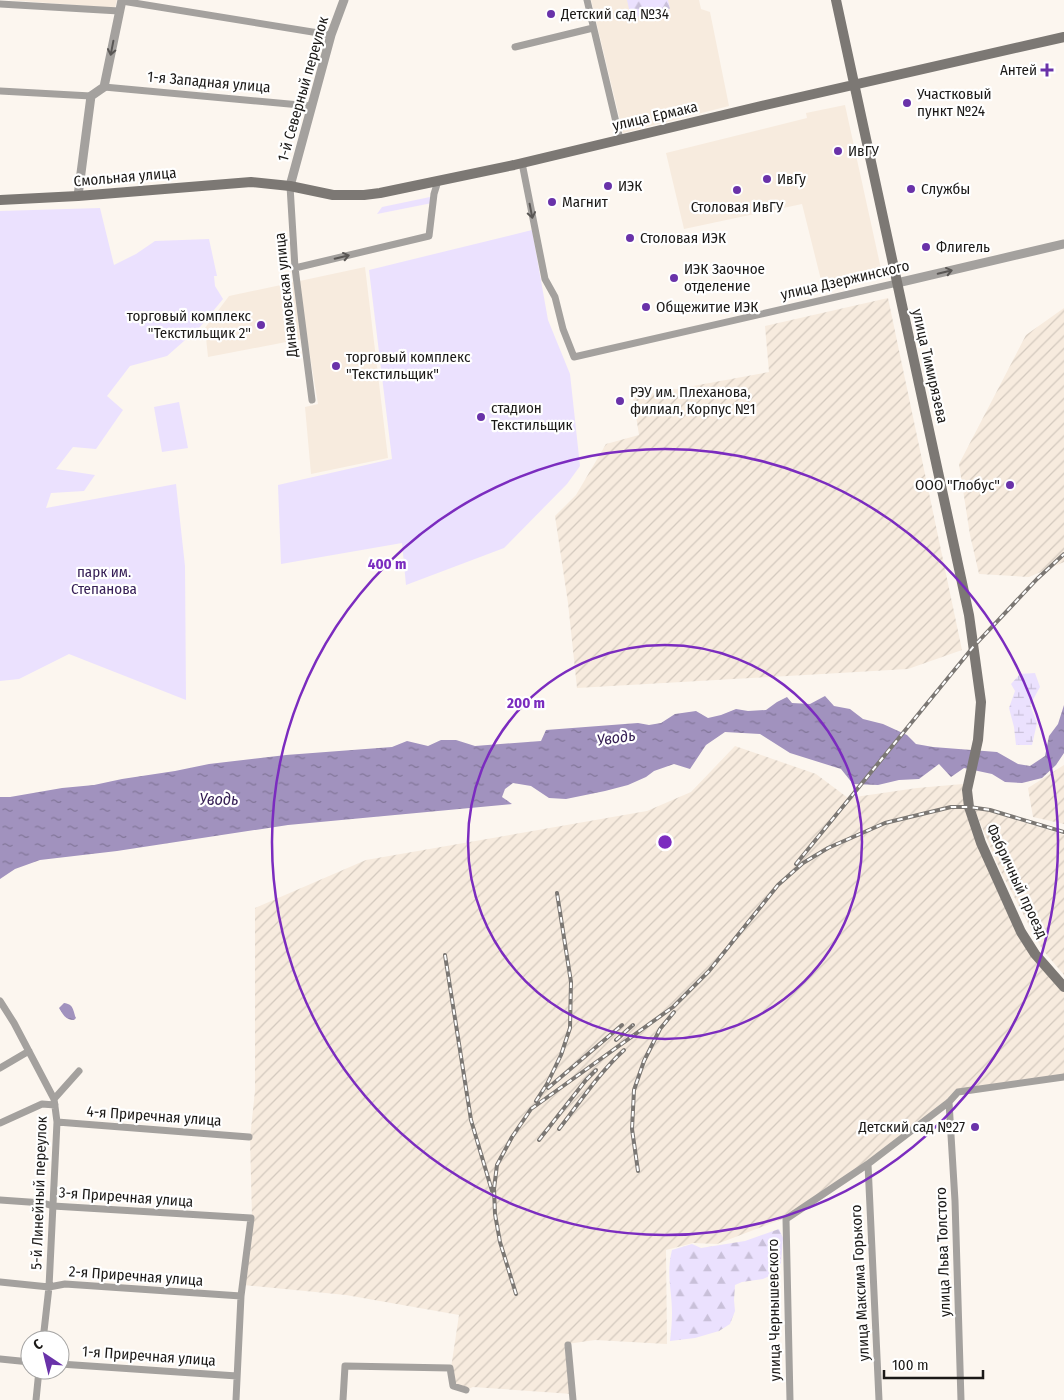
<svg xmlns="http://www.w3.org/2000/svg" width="1064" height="1400" viewBox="0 0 1064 1400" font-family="'Fira Sans Condensed',sans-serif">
<defs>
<pattern id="industrial-furrows" width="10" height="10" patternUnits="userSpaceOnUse" patternTransform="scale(1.25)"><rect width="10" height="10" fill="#f7ebde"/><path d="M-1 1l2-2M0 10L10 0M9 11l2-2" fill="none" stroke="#d3c9be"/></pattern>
<pattern id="forest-firs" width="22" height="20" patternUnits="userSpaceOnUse" patternTransform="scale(1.25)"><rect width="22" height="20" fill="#ebe1fe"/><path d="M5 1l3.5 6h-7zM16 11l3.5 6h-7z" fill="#c9c0d9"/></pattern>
<pattern id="wetland-marsh" width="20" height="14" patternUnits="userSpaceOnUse" patternTransform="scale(1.25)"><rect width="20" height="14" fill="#ebe1fe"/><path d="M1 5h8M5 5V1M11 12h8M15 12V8" fill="none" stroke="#c9c0d9"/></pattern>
<pattern id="water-ripples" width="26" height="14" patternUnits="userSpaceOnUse" patternTransform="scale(1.25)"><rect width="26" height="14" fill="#a192be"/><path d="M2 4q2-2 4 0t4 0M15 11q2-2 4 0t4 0" fill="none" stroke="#827699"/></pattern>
</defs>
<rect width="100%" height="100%" fill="#fcf6ef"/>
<!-- built -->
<path fill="#f7ebde" d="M8 0H117L115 8Z
M591 0H699L701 9 710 12 729 106 623 133Z
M845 105 883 278 824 292 802 204 684 229 666 153 807 118 806 113Z
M365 267 388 458 311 474 305 407 318 404 307 338 208 357 205 328 229 296Z"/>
<!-- industrial -->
<path fill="url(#industrial-furrows)" d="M888 298 962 650 908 669 577 688 568 603 555 516 576 495 606 444 639 435 633 397 769 372 765 326Z
M1064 308V562L1029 577 979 574 970 535 959 464 1026 335Z
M735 746 816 774 848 798 917 788 963 784 1022 936 1064 989V1075L958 1091 868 1163 785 1218 717 1244 693 1243 666 1250 667 1344 595 1340 567 1344 572 1394 473 1387 466 1390 454 1385 451 1368 459 1315 346 1295 243 1285 252 1218 250 1138 255 1091V908L366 860 647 811 691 792Z
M1064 765V824L1033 817 1028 788Z
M974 808 989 811 1064 835V975L1042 949 1030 927 1000 870Z"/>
<!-- green -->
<path fill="#ebe1fe" d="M430 197 432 203 377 214 382 207Z
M100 208 114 265 136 254 155 241 209 239 217 276H214L215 286 223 299 200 327 167 356 130 366 107 396 123 410 96 449 73 447 56 469 95 475 84 491 51 493 46 508 176 484 185 566 186 700 69 654 19 679 0 681V211Z
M532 230 548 320 570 374 580 466 567 484 504 548 406 585 402 543 281 564 278 485 392 459 369 270Z
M179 402 188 448 162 452 154 407Z"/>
<!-- forest -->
<path fill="url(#forest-firs)" d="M627 0H668L670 9 631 18Z
M779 1229 783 1238 781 1263 776 1273 763 1279 742 1282 735 1285 734 1300 735 1311 730 1324 719 1331 695 1338 670 1341C671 1332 672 1323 672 1313 672 1290 666 1274 672 1250L692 1244 701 1248 745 1241Z"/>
<!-- wetland -->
<path fill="url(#wetland-marsh)" d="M1035 673 1040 687 1030 705 1037 723 1032 745H1016L1014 727 1009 708 1015 691 1011 684 1020 674Z"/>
<!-- water -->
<path fill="url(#water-ripples)" d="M825 696 834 706 850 709 863 719 883 724 907 735 916 744 933 747 997 752 1018 764 1030 766 1045 756 1049 736 1058 724 1064 705V753L1056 765 1042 778 1022 783 1005 782 992 774 964 768 951 777 939 764 919 779 899 780 878 785 853 784 841 769 790 753 760 734 725 732 706 745 690 769 674 764 654 771 646 777 628 785 605 791 566 799 549 798 531 786 513 783 505 789 502 797 512 804 288 825 117 851 40 860 15 869 0 879V797H10L62 788 94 785 122 779 175 771 209 764 286 755 392 747 407 741 428 746 441 740H456L475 746 541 741 546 730 638 723 649 725 661 723 675 714 696 711 708 718 721 715 736 709 748 711 766 710 777 702 787 697 792 703 810 704Z
M64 1003C74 1004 73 1011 76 1018L74 1020C66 1020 63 1015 59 1008Z"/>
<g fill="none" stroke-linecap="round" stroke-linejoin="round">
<!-- minor -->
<path stroke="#a4a19e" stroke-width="7" d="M587 0 620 139
M122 1 331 35
M0 4 119 11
M515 47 593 28
M104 87 311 106
M0 91 91 96
M522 163 545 279 555 297 563 329 574 357 897 283
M290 186 295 268 312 400
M295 268 429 236 434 194 438 181
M0 1001 14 1023 54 1099 57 1122 49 1287 43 1340
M0 1068 29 1051
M54 1099 79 1071
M949 1102 955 1201 961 1400
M57 1122 249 1137
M0 1123 42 1104 55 1105
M868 1164 879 1400
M0 1200 43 1203 53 1206 251 1218 241 1296 236 1400
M0 1282 49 1287 65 1284 241 1296
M568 1345 573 1400
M0 1359 30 1362
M60 1364 237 1376
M36 1400 39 1370
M343 1400 345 1366 450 1368 453 1386 466 1390
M790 1400 786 1219 868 1164 949 1102 958 1092 1064 1077"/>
<!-- tertiary -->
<path stroke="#a4a19e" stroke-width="9" d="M290 186 331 35 344 0
M78 196 91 96 104 87 122 0
M897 283 1064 244"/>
<!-- secondary -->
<path stroke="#7c7874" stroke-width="10" d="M836 0 969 615 981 702 978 740 967 790 969 807 981 843 1021 932 1035 954 1064 987
M0 200 78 196 251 182 290 186 333 195H364L380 193 514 165 761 106 1064 37"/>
<!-- rail casing -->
<g stroke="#7b7773" stroke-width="4">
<path id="rail" d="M796 864 974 646 1037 579 1064 554
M445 955 471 1120 492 1191
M616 1040 633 1025
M548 1088 622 1025
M536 1101 547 1084 561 1055 570 1028 571 982 557 893
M559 1129C580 1102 599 1073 624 1050
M539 1140 586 1080 596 1070
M638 1171 632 1129 634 1090 644 1061 660 1029 674 1012
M516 1294 500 1242 495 1214 494 1189 497 1165 512 1137 531 1109 673 1007 709 971 778 885 803 863 828 848 885 823 951 807H969L990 810 1064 832"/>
</g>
<!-- rail -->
<use href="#rail" stroke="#fff" stroke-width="2" stroke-dasharray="5.5" stroke-linecap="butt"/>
</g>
<!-- one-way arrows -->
<defs><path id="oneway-shaft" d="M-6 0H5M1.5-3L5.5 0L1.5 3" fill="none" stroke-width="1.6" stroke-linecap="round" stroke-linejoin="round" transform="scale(1.25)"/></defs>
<g stroke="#595654">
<use href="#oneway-shaft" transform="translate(112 48) rotate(101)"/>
<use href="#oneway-shaft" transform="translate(531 211) rotate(79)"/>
<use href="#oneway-shaft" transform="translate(342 257) rotate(-13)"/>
<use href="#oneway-shaft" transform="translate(945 272) rotate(-13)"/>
</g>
<!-- distance rings -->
<g fill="none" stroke="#7b2cbf" stroke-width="2.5">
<circle cx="665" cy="842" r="197"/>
<circle cx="665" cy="842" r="393"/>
</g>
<!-- markers -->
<g fill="#6932a9" stroke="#fff" stroke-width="2">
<circle cx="551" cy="14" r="5"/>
<path d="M1044.5 62.5h5v5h5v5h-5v5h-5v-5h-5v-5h5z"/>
<circle cx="907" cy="103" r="5"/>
<circle cx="838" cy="151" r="5"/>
<circle cx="767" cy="179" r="5"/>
<circle cx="608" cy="186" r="5"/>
<circle cx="911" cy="189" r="5"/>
<circle cx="737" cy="190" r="5"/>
<circle cx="552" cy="202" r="5"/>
<circle cx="630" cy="238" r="5"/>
<circle cx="926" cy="247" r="5"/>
<circle cx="674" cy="278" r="5"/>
<circle cx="646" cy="307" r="5"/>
<circle cx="261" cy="325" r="5"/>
<circle cx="336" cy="366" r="5"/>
<circle cx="620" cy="401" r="5"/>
<circle cx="481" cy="417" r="5"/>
<circle cx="1010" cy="485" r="5"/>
<circle cx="975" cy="1127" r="5"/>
</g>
<g text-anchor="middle" stroke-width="4.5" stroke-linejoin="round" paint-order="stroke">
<!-- poi labels -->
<g font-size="15" fill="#1b1917" stroke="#fff" text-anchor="start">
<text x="561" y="19">Детский сад №34</text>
<text x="1037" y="75" text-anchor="end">Антей</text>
<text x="917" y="99">Участковый<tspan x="917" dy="17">пункт №24</tspan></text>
<text x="848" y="156">ИвГУ</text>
<text x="777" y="184">ИвГу</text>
<text x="618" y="191">ИЭК</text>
<text x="921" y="194">Службы</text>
<text x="562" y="207">Магнит</text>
<text x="737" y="212" text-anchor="middle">Столовая ИвГУ</text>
<text x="640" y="243">Столовая ИЭК</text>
<text x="936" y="252">Флигель</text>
<text x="684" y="274">ИЭК Заочное<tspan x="684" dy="17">отделение</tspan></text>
<text x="656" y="312">Общежитие ИЭК</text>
<text x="251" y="321" text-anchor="end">торговый комплекс<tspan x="251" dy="17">"Текстильщик 2"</tspan></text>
<text x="346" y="362">торговый комплекс<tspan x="346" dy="17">"Текстильщик"</tspan></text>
<text x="630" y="397">РЭУ им. Плеханова,<tspan x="630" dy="17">филиал, Корпус №1</tspan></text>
<text x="491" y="413">стадион<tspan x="491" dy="17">Текстильщик</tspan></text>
<text x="1000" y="490" text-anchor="end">ООО "Глобус"</text>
<text x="965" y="1132" text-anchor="end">Детский сад №27</text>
</g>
<!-- street labels -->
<g font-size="15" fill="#1b1917" stroke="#fff">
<text transform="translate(209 82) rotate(5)" y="5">1-я Западная улица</text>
<text transform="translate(303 89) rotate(-74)" y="5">1-й Северный переулок</text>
<text transform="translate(655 116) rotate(-13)" y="5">улица Ермака</text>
<text transform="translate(125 177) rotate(-5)" y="5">Смольная улица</text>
<text transform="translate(845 280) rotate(-13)" y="5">улица Дзержинского</text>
<text transform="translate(286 295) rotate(-96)" y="5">Динамовская улица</text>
<text transform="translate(930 366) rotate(77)" y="5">улица Тимирязева</text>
<text transform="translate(1017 881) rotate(65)" y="5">Фабричный проезд</text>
<text transform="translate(154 1116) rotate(4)" y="5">4-я Приречная улица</text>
<text transform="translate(39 1193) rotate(-88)" y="5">5-й Линейный переулок</text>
<text transform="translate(126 1197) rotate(4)" y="5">3-я Приречная улица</text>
<text transform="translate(943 1252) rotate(-92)" y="5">улица Льва Толстого</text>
<text transform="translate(136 1276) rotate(4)" y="5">2-я Приречная улица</text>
<text transform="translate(860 1283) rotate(-93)" y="5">улица Максима Горького</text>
<text transform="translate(774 1310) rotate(-91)" y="5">улица Чернышевского</text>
<text transform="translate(149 1356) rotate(4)" y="5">1-я Приречная улица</text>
</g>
<!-- park labels -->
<g font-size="15" fill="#372057" stroke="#fff">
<text x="104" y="577">парк им.<tspan x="104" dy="17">Степанова</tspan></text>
</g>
<!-- water labels -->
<g font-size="16" font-style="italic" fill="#331c52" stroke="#fff">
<text transform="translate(616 737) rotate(-8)" y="6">Уводь</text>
<text x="219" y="805">Уводь</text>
</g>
</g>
<circle cx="665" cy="842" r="8" fill="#7b2cbf" stroke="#fff" stroke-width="2.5"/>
<g font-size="15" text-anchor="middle" font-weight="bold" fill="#7b2cbf" stroke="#fff" stroke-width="4.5" stroke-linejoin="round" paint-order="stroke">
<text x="387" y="569">400 m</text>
<text x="526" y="708">200 m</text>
</g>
<!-- north arrow -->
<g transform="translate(45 1355) rotate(325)"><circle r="24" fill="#ffffff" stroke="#a4a3a2"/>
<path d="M0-4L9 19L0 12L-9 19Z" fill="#6932a9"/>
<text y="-8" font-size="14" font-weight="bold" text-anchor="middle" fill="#1b1917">С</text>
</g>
<!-- scale -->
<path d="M884 1370v8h99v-8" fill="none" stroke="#1b1917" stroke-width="2.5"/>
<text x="892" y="1370" font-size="15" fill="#1b1917" stroke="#ffffff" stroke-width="4" paint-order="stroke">100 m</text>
</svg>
